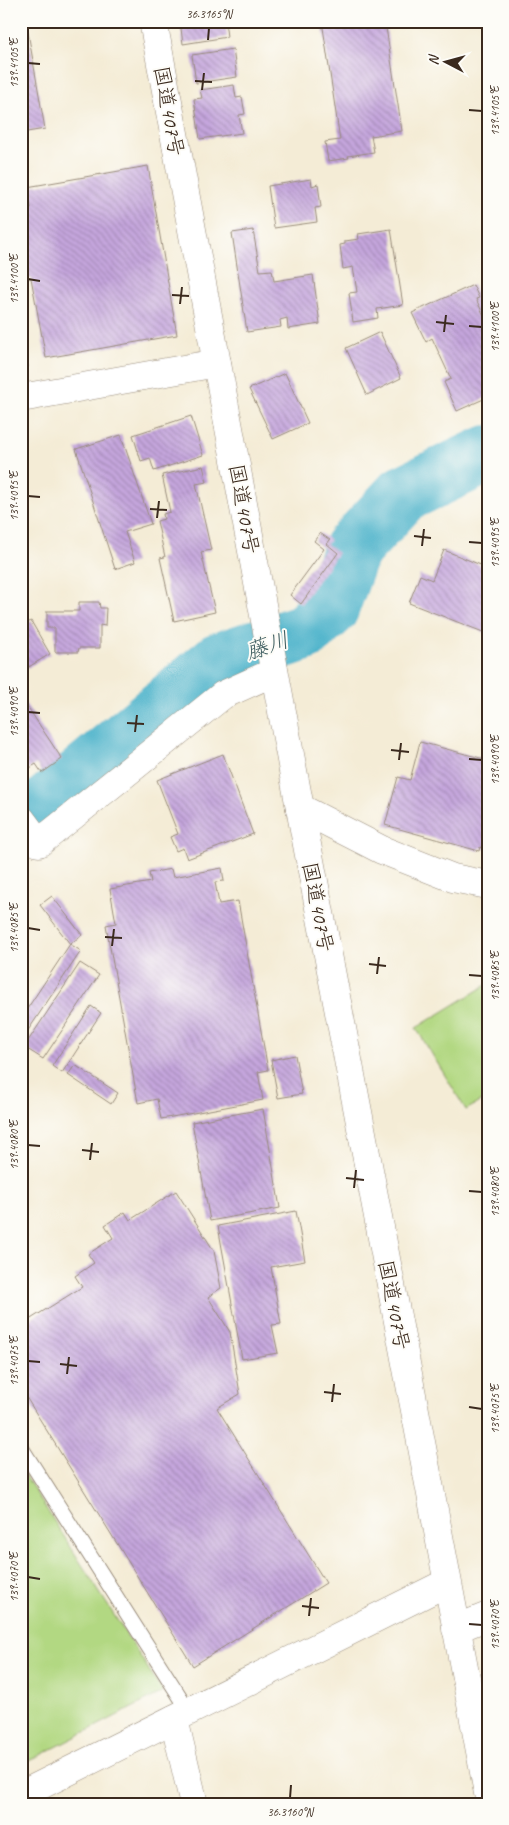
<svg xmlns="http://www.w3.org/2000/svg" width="509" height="1825" viewBox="0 0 509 1825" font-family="Caveat,'Klee One',sans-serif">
<defs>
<pattern id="building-back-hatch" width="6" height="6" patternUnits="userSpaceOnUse" patternTransform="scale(1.25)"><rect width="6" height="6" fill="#c5a6dd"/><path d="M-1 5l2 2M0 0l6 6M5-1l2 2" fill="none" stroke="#a187b3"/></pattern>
</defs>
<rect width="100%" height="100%" fill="#fdfcf7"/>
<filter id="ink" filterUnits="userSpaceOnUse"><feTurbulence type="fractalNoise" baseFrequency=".02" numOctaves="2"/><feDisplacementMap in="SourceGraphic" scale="10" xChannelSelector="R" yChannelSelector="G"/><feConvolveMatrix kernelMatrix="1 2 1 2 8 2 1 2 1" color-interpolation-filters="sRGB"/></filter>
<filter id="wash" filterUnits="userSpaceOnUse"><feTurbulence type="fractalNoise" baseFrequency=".0096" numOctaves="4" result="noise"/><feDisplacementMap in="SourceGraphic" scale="20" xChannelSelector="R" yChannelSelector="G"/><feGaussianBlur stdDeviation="1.12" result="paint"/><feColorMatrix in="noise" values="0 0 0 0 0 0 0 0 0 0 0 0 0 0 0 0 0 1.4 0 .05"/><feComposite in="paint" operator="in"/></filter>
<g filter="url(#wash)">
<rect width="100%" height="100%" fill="#f4ecd6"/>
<!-- park -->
<path fill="#b2d882" stroke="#768150" d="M488 984V1097L466 1110 416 1028Z
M21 1469 163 1692 21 1765Z"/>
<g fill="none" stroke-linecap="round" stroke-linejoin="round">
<!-- river -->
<path stroke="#4cb2ca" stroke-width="58" d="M21 822 34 815 219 661 305 632 330 609 352 549 403 494 488 454"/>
</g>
<g id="blocks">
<!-- building -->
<path fill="url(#building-back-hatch)" d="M21 21H26L45 129 21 133Z
M180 21H225L227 37 183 44Z
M322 21H385L402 131 371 136 374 152 348 156 349 158 328 161 325 142 340 140Z
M233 49 237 77 196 83 192 55Z
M234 85 236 98 242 97 245 114 239 115 242 133 200 139 194 99 202 98 200 90Z
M148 166 177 335 46 358 31 278 21 280V248L26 247 25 238 21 239V210L31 208 27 187Z
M311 179 312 186 318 184 321 207 315 208 317 222 274 228 268 186Z
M391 229 403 305 377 309 378 318 353 322 349 293 357 292 353 267 343 269 340 245 345 244V241L359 239 358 234Z
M253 230 260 271 272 270 274 281 313 275 320 324 288 329 287 318 280 320 281 327 247 332 232 233Z
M473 285 479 298 476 299 488 324V397L457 411 444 382 451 379 432 338 426 342 412 313Z
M380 332 401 378 367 395 346 348Z
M23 337 28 367 21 368V338Z
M285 373 308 423 273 439 249 389Z
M191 416 203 455 154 471 150 458 141 461 133 435Z
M121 435 151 524 125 532 135 562 115 569 76 449Z
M203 466 207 482 196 484 211 550 201 552 215 612 174 621 160 558 165 557 157 521 164 519 163 514 170 512 162 475Z
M320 533 330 540 327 544 338 553 301 604 290 595 324 549 314 541Z
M444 550 488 568V634L409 603 420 575 432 580Z
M79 602H99L100 608H106L105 626 100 625V648H79L78 652H55V628H47V611H79Z
M31 621 50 654 27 668 21 658V626Z
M21 697 62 759 42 773 36 764 21 774Z
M420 742 488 760V850L480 847 479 851 385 825 398 777 410 780Z
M223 754 253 834 187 859 183 848 176 851 170 837 178 834 157 780Z
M222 868 224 881 215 882 219 904 238 901 268 1070 258 1072 263 1100 161 1119 157 1099 138 1103 106 925 116 923 110 889 151 882 149 873 171 869 173 877Z
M52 896 82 935 70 944 40 905Z
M70 944 81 951 21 1041V1018Z
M80 963 99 975 43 1059 24 1047Z
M91 1006 101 1013 62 1073 52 1066Z
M295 1055 302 1094 278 1098 271 1060Z
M75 1065 118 1093 111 1104 68 1075Z
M263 1109 280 1208 210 1221 192 1122Z
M176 1191 214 1251 221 1288 208 1297 230 1332 240 1394 217 1408 326 1583 193 1666 21 1389V1325L82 1287 75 1276 94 1263 88 1254 113 1238 105 1225 125 1212 130 1220Z
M296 1211 305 1261 271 1267 281 1324 272 1325 278 1353 242 1359 218 1226Z"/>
</g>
</g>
<g filter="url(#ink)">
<use href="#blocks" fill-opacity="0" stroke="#988b7a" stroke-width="1"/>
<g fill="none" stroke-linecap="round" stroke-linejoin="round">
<!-- lane casing -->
<g stroke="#988b7a" stroke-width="16">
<path id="lane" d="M21 1447 189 1711"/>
</g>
<!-- street casing -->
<g stroke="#988b7a" stroke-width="29">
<path id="street" d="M21 398 217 363
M300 808 382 850 453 878 488 885
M21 819 39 843 223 695 274 672
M456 1629 488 1616
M174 1719 194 1804"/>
</g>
<!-- secondary casing -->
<g stroke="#988b7a" stroke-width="29">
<path id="secondary" d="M21 1795 446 1583"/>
</g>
<!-- highway casing -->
<g stroke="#988b7a" stroke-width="29">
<path id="highway" d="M153 21 300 808 488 1793"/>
</g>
<!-- lane -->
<use href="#lane" stroke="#fff" stroke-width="14"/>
<!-- street -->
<use href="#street" stroke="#fff" stroke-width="28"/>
<!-- secondary -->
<use href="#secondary" stroke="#fff" stroke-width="28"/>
<!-- highway -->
<use href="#highway" stroke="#fff" stroke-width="28"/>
</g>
</g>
<!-- ticks -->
<path fill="none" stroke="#3b2a1e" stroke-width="2" d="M208 40 209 28M28 63 40 64M195 81 212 82M202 90 204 73M469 110 482 111M28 279 40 281M172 295 189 296M180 304 182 287M436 322 454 324M469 326 482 327M444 332 446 315M28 496 40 497M150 509 167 510M157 518 159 501M414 536 431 538M469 542 482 543M422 546 424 529M28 712 40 713M127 723 144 724M135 732 137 715M391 750 409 752M469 759 482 760M399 760 401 743M28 928 40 930M105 937 122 938M112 946 114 929M369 964 386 966M377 974 379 957M469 975 482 976M28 1145 40 1146M82 1150 99 1152M90 1160 92 1143M346 1178 364 1180M354 1188 356 1170M469 1191 482 1192M28 1361 40 1362M60 1364 77 1366M67 1374 69 1357M324 1392 341 1394M332 1402 334 1384M469 1407 482 1409M28 1577 40 1579M302 1606 319 1608M309 1616 311 1598M469 1624 482 1625M290 1798 291 1785"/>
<g text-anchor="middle" stroke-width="4" stroke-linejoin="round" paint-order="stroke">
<!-- street labels -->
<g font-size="21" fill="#3b2a1e" stroke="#fdfcf7">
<text transform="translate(169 111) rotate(80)" y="7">国道407号</text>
<text transform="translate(244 509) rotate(80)" y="7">国道407号</text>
<text transform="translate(318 907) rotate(79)" y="7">国道407号</text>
<text transform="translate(394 1305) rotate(79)" y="7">国道407号</text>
</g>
<!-- water labels -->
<g font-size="22" font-style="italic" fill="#426063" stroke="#fdfcf7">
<text transform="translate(267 645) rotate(-18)" y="8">藤川</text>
</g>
</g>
<!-- margin -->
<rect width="509" height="1825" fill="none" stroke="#fdfcf7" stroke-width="55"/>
<!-- north arrow -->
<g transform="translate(446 62) rotate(276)" stroke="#fdfcf7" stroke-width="4" paint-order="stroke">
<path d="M0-4L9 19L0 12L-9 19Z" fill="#3b2a1e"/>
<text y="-8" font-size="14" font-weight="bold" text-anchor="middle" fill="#3b2a1e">N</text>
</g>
<rect x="28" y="28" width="454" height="1770" fill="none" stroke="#3b2a1e" stroke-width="2"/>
<g font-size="12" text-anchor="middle" fill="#3b2a1e">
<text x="209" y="18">36.3165°N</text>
<text transform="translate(14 63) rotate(-90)" y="4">139.4105°E</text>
<text transform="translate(495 111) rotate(-90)" y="4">139.4105°E</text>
<text transform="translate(14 279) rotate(-90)" y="4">139.4100°E</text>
<text transform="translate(495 327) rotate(-90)" y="4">139.4100°E</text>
<text transform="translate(14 496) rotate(-90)" y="4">139.4095°E</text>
<text transform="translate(495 543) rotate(-90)" y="4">139.4095°E</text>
<text transform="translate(14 712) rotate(-90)" y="4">139.4090°E</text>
<text transform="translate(495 760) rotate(-90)" y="4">139.4090°E</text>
<text transform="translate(14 928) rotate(-90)" y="4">139.4085°E</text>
<text transform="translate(495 976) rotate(-90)" y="4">139.4085°E</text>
<text transform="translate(14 1145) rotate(-90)" y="4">139.4080°E</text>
<text transform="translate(495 1192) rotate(-90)" y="4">139.4080°E</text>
<text transform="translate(14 1361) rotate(-90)" y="4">139.4075°E</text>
<text transform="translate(495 1409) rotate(-90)" y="4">139.4075°E</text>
<text transform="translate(14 1577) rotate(-90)" y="4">139.4070°E</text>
<text transform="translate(495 1625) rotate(-90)" y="4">139.4070°E</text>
<text x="290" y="1816">36.3160°N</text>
</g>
</svg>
